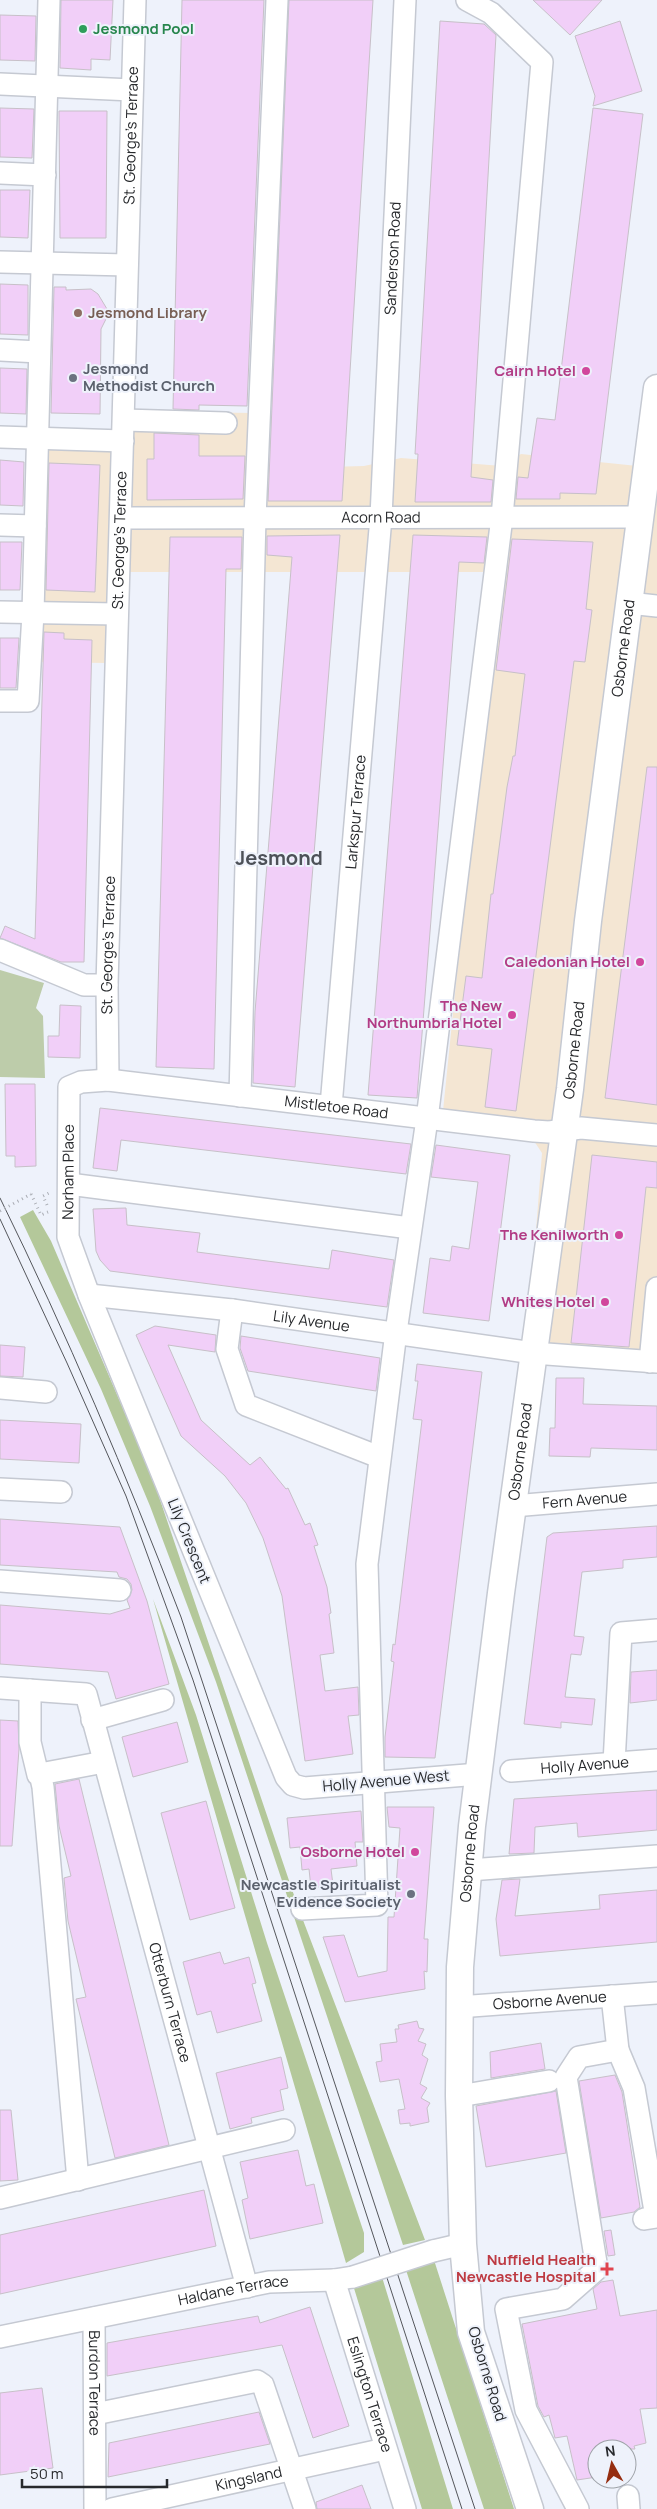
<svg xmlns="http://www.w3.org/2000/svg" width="657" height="2509" viewBox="0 0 657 2509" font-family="Manrope,sans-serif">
<rect width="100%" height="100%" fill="#eef2fb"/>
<!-- commercial -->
<path fill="#f4e6d3" d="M130 411 252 413V469L364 466 401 458 502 466 521 454 657 468V1354L527 1347 542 1153 520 1120 443 1111 498 572H111L107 663 35 662 41 449 128 450Z"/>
<!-- green -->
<path fill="#bdccaa" d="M0 970 44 983 36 1008 43 1016 45 1078 0 1077Z"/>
<!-- forest -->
<path fill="#b4c89a" d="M33 1210 51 1241 152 1476 298 1907 425 2240 403 2245 216 1682 150 1506 101 1389 20 1217Z
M153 1599 196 1715 267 1943 364 2233V2252L346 2263Z
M434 2260 514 2509H484L406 2270Z
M382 2277 453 2509H422L353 2285Z"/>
<!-- building -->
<path fill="#f1cff8" stroke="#c7c0c8" d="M61 0H113L110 60 91 59V70L60 68Z
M182 0H264L247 406 199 405V410L173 409Z
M289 0H373L342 501H268Z
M533 0H602L570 35Z
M0 15 36 16 35 61 0 60Z
M440 21 484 24 496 35 471 477 493 480 491 502H415L418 454H415Z
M620 21 642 91 593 106 595 96 575 36Z
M0 108 34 109 32 158 0 157Z
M593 108 643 114 596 494 560 493V499H516L518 477 528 478 537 418 555 420Z
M59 111H107L106 238H60Z
M0 190H30L28 238 0 237Z
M0 284 28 285V335L0 334Z
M54 287H66V290L91 289 98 294 107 309V317L101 329 100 414 51 413Z
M0 368 27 369 26 414 0 413Z
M154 433 199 435V456H245L243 499 147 500V459H154Z
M0 460 24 462 23 506 0 505Z
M49 463 100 465 95 592 46 590Z
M340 535 295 1087 253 1083 255 1012 292 557 267 555V536Z
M413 535 487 537 484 563 459 562 417 1098 368 1095Z
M170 537H242L241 569H226L214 1069 156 1067Z
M512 539 593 542 586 609 592 610 585 662 574 661 516 1111 485 1107 492 1049 457 1045 466 976 482 978 491 894H493L507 787 513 756H515L525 674 496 670Z
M0 542H22L20 590H0Z
M44 632 64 633V639L92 640 84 962H61L0 938 5 926 35 939Z
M0 638H19L16 688H0Z
M647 767H657V1105L605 1098Z
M60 1005 81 1006 80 1058 48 1057V1036H59Z
M5 1084H35L36 1166 15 1167V1156H6Z
M100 1108 411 1144 406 1174 121 1140 117 1171 93 1168Z
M436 1145 510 1155 489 1321 423 1313 430 1258 450 1261 452 1246 469 1249 478 1182 431 1177Z
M592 1155 657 1162V1188L646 1187 629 1347 571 1343Z
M126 1208 127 1225 200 1233 197 1252 329 1269 332 1250 394 1260 387 1307 110 1271 100 1260 96 1251 93 1209Z
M155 1326 216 1335 215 1352 168 1345 201 1420 250 1465 260 1457 286 1489 288 1488 305 1525 310 1523 318 1545 314 1546 327 1587 331 1613 329 1614 334 1653 320 1655 325 1691 358 1687 359 1715 348 1716 353 1754 305 1761 282 1596 263 1538 246 1503 225 1476 181 1436 136 1335Z
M241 1336 380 1358 376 1391 248 1371 240 1348Z
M0 1345 25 1347 23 1377 0 1376Z
M417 1364 482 1372 435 1758 385 1757V1737L394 1662 391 1661 393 1644 395 1645 422 1420 413 1419 418 1381H415Z
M556 1378H584L583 1404 657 1406V1450L591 1448 590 1457 549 1456 550 1428H555Z
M0 1420 81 1424 79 1463 0 1459Z
M0 1519 120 1527 147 1601 169 1684 116 1699 108 1672 0 1664V1605L110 1614 130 1608 127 1600 132 1590 131 1584 127 1579 119 1577 117 1572 0 1565Z
M657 1526V1557L623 1560V1568L582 1572 574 1636 584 1637 581 1655 571 1654 565 1697 595 1699 592 1725 561 1722V1728L524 1724 547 1537 553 1533Z
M657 1670V1700L630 1703 631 1672Z
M0 1720 18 1721 19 1749 12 1846H0Z
M177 1722 188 1762 133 1777 122 1737Z
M79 1779 169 2145 115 2158 76 1999 86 1997 68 1921 64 1878 71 1876 59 1826 55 1784Z
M657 1790V1830L578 1837 577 1823 535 1827 534 1853 509 1854 514 1799Z
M206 1801 235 1908 190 1920 161 1813Z
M387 1807H434L424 1939H428L427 1972 424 1971 425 1989 345 2002 323 1937 344 1935 358 1977 387 1971 388 1917H394L400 1828 389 1827Z
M361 1811 363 1842H355L357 1866 331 1869 333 1885 311 1888 309 1869 302 1870 300 1847 290 1848 287 1818Z
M520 1879 515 1916 600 1909 599 1895 657 1890V1942L500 1956 496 1919 502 1880Z
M220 1952 224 1964 249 1957 256 1983 252 1984 262 2021 217 2033 211 2011 197 2015 183 1962Z
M417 2021 419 2028 424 2029 418 2041 426 2044 422 2055 428 2059 420 2084 427 2088 421 2098 430 2103 427 2108 429 2122 410 2126V2123L400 2124 398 2110 405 2109 399 2079 380 2082 376 2062 382 2061 380 2044 397 2042 395 2029H399L398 2025Z
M541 2043 545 2069 491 2078 490 2052Z
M281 2057 288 2088 280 2090 284 2110 251 2118 252 2123 230 2129 216 2073Z
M615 2075 622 2092 640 2207 634 2212 601 2218 579 2081Z
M556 2091 566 2153 486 2167 476 2106Z
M0 2110H11L18 2180 0 2181Z
M298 2150 306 2186 314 2184 323 2223 250 2239 242 2200 248 2198 240 2162Z
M204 2190 216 2246 0 2294V2235Z
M611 2230 615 2255 608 2256 604 2231Z
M613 2280 620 2316 657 2310V2408L640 2409 646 2443 634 2446 635 2449H597V2477L577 2480 567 2436 555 2438 549 2415 544 2417 538 2406 522 2324 597 2309 593 2289 601 2282Z
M310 2307 349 2426 313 2438 282 2345 107 2376V2343L258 2316 260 2323Z
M42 2388 53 2468 0 2475V2393Z
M259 2412 270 2444 108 2477 109 2443Z
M362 2485 371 2509H317L316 2502Z"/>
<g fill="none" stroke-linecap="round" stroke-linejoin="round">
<!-- minor casing -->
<g stroke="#c5c9d2" stroke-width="24">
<g id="minor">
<path d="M0 84 132 90"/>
<path d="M0 173 45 175"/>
<path d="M0 262 127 265"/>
<path d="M0 350 39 352"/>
<path d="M124 420 226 423"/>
<path d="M0 437 123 441"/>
<path id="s1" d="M122 518 640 517"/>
<path d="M0 525 35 526"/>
<path d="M629 603 657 606"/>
<path d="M0 612 117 614"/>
<path d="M0 701H28L33 613 49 0"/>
<path d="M0 950 84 985H107"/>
<path id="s2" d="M108 1080 107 985 135 0"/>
<path d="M240 1096 255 518 277 0"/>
<path id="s3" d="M331 1106 381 517 405 0"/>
<path d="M69 1184 410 1228"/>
<path id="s4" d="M89 1295 232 1310 533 1353 657 1362"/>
<path d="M232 1310 227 1349 246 1405 379 1457"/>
<path d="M650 1362 657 1288"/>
<path d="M0 1388 46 1392"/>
<path d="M0 1489 61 1492"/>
<path id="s5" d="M513 1506 657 1494"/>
<path d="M0 1581 120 1590"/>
<path id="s6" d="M0 1688 86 1694 247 2287"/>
<path d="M30 1690V1742L38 1775 40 1774 43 1787 78 2180"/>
<path d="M92 1720 163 1700"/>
<path d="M614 1763 621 1633 657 1630"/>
<path id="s7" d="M511 1771 657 1760"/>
<path d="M40 1774 104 1762"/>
<path id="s8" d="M479 1774 304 1788 293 1785 286 1777 89 1295 68 1237 69 1087 81 1082 108 1080 534 1131 549 1132 581 1128 657 1135"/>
<path d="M469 1870 657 1856"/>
<path d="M302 1909 377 1905 367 1564 396 1332 427 1119 502 517 542 62 491 13 467 0"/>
<path d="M612 1996 618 2050"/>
<path id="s9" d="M458 2007 657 1993"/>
<path d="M459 2096 549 2081"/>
<path d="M0 2198 284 2130"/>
<path d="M433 2251 463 2244"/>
<path id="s10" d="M334 2280 405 2509"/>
<path id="s11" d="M94 2318 95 2509"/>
<path id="s12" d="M0 2337 269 2282 334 2280 353 2277"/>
<path d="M95 2414 257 2381 263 2385 305 2509"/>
<path d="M628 2496 629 2509"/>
<path id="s13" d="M112 2509 385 2449"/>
<path d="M578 2509 526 2410 506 2309 563 2299 597 2269 566 2077 579 2057 618 2050 634 2088 656 2217 644 2219"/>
</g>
</g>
<!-- major casing -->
<g stroke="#c5c9d2" stroke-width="29">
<g id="major">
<path id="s14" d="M530 2509 471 2332 463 2244 459 2096 460 1967 472 1826 501 1593 570 1089 588 921 657 388"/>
</g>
</g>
<!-- path -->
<path stroke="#a9acb3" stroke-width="3" stroke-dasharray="1 4" stroke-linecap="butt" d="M31 1194 41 1215 48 1212
M47 1205 43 1196 49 1193"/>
<!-- minor -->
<use href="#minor" stroke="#fff" stroke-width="21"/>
<!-- major -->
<use href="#major" stroke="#fff" stroke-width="26"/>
<!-- tram -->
<path stroke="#54565b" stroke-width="1" d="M0 1198C67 1334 126 1474 181 1617L475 2509
M0 1219 67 1363 126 1496 193 1680 462 2509"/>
<!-- minor-bridge casing -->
<g stroke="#c5c9d2" stroke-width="24" stroke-linecap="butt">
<path id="minor-bridge" d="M353 2277 433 2251"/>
</g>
<!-- path-bridge -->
<path stroke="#a9acb3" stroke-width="3" stroke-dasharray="1 4" stroke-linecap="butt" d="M0 1211 31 1194"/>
<!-- minor-bridge -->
<use href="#minor-bridge" stroke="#fff" stroke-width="21"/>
</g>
<!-- markers -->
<circle fill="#2e9e5b" stroke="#eef2fb" stroke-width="2" cx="83" cy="29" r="5"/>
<circle fill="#8d6e63" stroke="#eef2fb" stroke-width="2" cx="78" cy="313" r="5"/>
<g fill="#d1479c" stroke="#eef2fb" stroke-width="2">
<circle cx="586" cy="371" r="5"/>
<circle cx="640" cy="962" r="5"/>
<circle cx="512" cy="1015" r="5"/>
<circle cx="619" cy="1235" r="5"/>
<circle cx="605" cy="1302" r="5"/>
<circle cx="415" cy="1852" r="5"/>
</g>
<g fill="#6b7280" stroke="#eef2fb" stroke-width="2">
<circle cx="73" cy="378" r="5"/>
<circle cx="411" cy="1894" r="5"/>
</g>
<path fill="#e0444e" stroke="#eef2fb" stroke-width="2" d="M604.5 2261.5h5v5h5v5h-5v5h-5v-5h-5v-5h5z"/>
<g text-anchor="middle" stroke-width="4" stroke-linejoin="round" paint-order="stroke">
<!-- leisure labels -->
<g font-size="15" font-weight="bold" fill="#27864d" stroke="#eef2fb" text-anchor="start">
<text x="93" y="34">Jesmond Pool</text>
</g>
<!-- street labels -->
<g font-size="15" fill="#27292c" stroke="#eef2fb">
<text dy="5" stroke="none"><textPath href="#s2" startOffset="945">St. George's Terrace</textPath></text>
<text dy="5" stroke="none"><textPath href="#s3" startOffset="850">Sanderson Road</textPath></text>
<text dy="5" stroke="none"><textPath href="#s1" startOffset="259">Acorn Road</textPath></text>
<text dy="5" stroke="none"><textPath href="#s2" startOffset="540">St. George's Terrace</textPath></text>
<text dy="5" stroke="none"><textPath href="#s14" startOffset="1881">Osborne Road</textPath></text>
<text dy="5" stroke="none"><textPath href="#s3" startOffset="295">Larkspur Terrace</textPath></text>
<text dy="5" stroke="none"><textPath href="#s2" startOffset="135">St. George's Terrace</textPath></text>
<text dy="5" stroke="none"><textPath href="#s14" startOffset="1476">Osborne Road</textPath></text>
<text dy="5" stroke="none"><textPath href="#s8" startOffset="1200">Mistletoe Road</textPath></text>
<text dy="5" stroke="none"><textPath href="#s8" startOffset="845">Norham Place</textPath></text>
<text dy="5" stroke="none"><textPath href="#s4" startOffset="224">Lily Avenue</textPath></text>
<text dy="5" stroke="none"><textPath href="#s14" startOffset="1071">Osborne Road</textPath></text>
<text dy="5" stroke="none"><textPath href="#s5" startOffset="72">Fern Avenue</textPath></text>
<text transform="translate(189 1541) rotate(68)" y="5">Lily Crescent</text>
<text dy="5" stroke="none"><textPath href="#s7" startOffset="74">Holly Avenue</textPath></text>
<text transform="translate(386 1781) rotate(-5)" y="5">Holly Avenue West</text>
<text dy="5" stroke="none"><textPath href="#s14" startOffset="666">Osborne Road</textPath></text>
<text dy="5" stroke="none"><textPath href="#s9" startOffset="92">Osborne Avenue</textPath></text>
<text dy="5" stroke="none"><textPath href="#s6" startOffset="406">Otterburn Terrace</textPath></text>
<text dy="5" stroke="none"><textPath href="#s12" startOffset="238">Haldane Terrace</textPath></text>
<text transform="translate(487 2374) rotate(73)" y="5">Osborne Road</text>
<text dy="5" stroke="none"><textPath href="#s11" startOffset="65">Burdon Terrace</textPath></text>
<text dy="5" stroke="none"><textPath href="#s10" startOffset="120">Eslington Terrace</textPath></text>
<text dy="5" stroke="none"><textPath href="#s13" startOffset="140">Kingsland</textPath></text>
</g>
<!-- education labels -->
<g font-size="15" font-weight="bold" fill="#785e54" stroke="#eef2fb" text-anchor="start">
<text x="88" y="318">Jesmond Library</text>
</g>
<!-- worship labels -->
<g font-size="15" font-weight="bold" fill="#5b616d" stroke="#eef2fb" text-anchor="start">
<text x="83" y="374">Jesmond<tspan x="83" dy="17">Methodist Church</tspan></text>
<text x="401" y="1890" text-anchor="end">Newcastle Spiritualist<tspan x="401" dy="17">Evidence Society</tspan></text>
</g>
<!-- hotel labels -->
<g font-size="15" font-weight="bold" fill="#b23c85" stroke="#eef2fb" text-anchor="end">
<text x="576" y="376">Cairn Hotel</text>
<text x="630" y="967">Caledonian Hotel</text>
<text x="502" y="1011">The New<tspan x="502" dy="17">Northumbria Hotel</tspan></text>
<text x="609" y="1240">The Kenilworth</text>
<text x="595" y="1307">Whites Hotel</text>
<text x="405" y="1857">Osborne Hotel</text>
</g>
<!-- health labels -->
<g font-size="15" font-weight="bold" fill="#be3a42" stroke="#eef2fb" text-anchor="end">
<text x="596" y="2265">Nuffield Health<tspan x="596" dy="17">Newcastle Hospital</tspan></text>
</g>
<!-- district labels -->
<g font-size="20" font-weight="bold" fill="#4d5158" stroke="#eef2fb">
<text x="279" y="865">Jesmond</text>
</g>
</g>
<!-- north arrow -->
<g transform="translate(612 2464) rotate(352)"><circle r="24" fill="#eef2fb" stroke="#9ea2a8"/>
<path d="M0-4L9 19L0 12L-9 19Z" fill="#952d10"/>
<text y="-8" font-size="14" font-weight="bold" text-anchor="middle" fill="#27292c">N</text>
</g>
<!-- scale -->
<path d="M22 2479v8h145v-8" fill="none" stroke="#27292c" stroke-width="2.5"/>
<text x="30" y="2479" font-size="15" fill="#27292c" stroke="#eef2fb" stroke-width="4" paint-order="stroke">50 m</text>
</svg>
